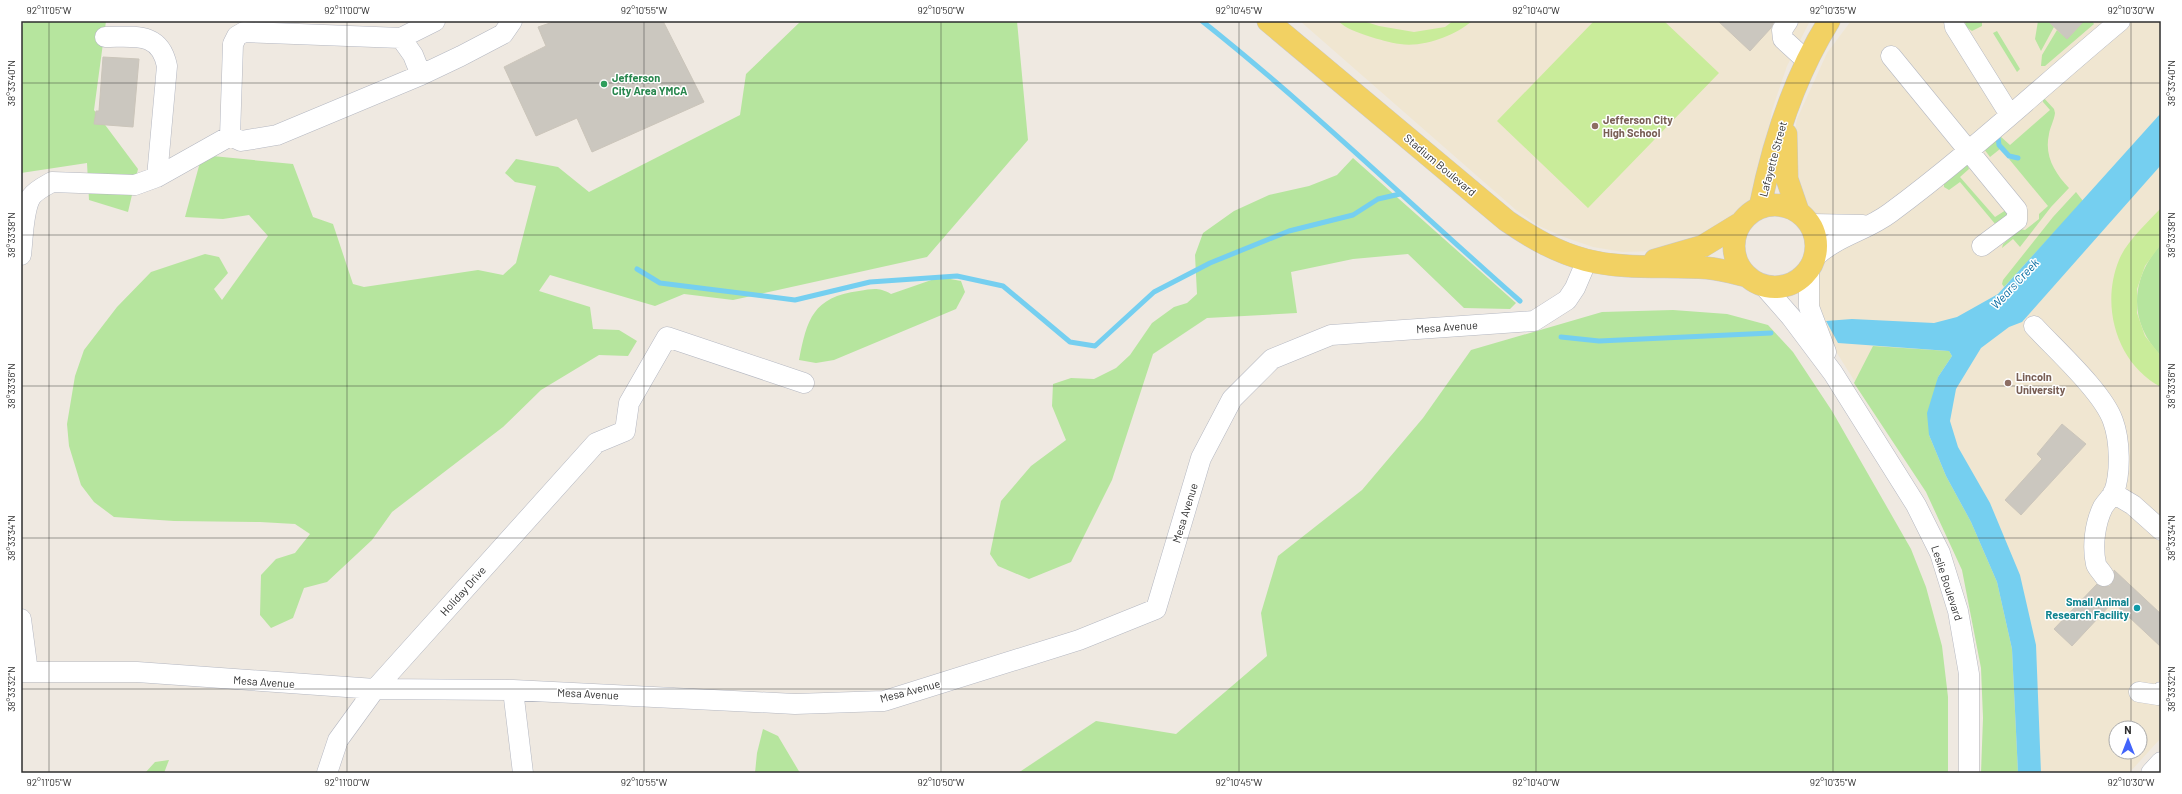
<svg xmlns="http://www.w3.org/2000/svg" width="2182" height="794" viewBox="0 0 2182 794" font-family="Barlow,sans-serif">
<rect width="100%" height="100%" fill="#efe9e1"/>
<!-- education -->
<path fill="#f0e6d1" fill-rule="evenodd" d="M1300 21H1810L1787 66 1772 110 1762 170 1752 200 1739 213 1703 238 1655 251 1623 252 1593 247 1564 237 1539 226 1516 210Z
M1851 21H2161V738L2129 773H1984V668L1962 570 1928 493 1881 423 1830 342 1816 311 1813 286 1825 235 1800 199 1791 152 1797 119 1827 53ZM2116 728H2140V752H2116Z"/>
<!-- green -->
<path fill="#b6e59e" d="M24 21H106L94 110 138 169 128 212 89 200 87 163 21 173V31Z
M801 21H1017L1028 140 927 257 733 300 684 294 655 306 550 275 539 291 590 307 593 329 619 330 637 341 628 356 599 355 541 390 503 427 392 512 372 540 327 582 304 588 293 618 271 628 260 615 261 575 276 559 295 553 310 534 295 524 260 522 174 521 114 517 94 502 81 485 69 446 67 424 75 376 84 350 117 307 151 272 205 254 219 257 228 273 214 289 222 300 268 236 249 215 223 219 185 217 202 155 293 164 313 217 333 224 353 284 364 287 478 270 503 275 516 263 536 186 515 182 505 173 516 159 558 167 589 192 740 115 746 74Z
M1965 21H1982V26L1972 31 1966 27Z
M2038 21H2048L2054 27 2041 51 2035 39Z
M2084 21H2092L2094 24 2045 66H2041L2042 55 2057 30 2067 39Z
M1997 31 2020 69 2017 72 1993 33Z
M2043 97 2054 109 2055 113C2054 121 2050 127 2049 134 2044 156 2055 173 2069 188L2051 207 2020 247 2013 239 2002 248 2003 244 2020 229 2025 230 2039 219V214L2048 206 2009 159H2018V156L2009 155 2001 144 2000 136 2010 145 2050 110 2043 102Z
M1996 137 2000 149 1990 157 1984 149Z
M1353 158 1516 303 1510 309 1464 308 1408 254 1353 259 1291 272 1297 313 1207 318 1153 354 1112 480 1071 562 1029 579 998 566 990 554 1001 501 1031 466 1066 440 1052 406 1053 384 1071 378 1094 379 1116 368 1130 355 1152 323 1174 307 1187 303 1197 294 1195 255 1203 233 1234 211 1269 195 1309 186 1337 175Z
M1967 164 1969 169 1960 177 1995 217 2006 210 2008 215 1996 225 1960 182 1949 190 1944 187V183Z
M2076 192 2083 201 2004 287 2002 284 2003 280 2053 217Z
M2161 244V356C2128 322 2130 279 2161 244Z
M940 277 961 281 965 292 956 309 834 360 816 363 799 360C807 319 813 297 859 291 873 289 878 287 891 294Z
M1673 310 1727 314 1768 325 1793 352 1832 411 1911 549 1926 587 1942 646 1948 697V773H1018L1096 721 1176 734 1267 656 1261 613 1278 556 1362 490 1423 418 1471 350 1602 312Z
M1873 346 1949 351 1952 356 1938 377 1929 435 1946 476 1971 522 1997 582 2012 649 2018 773H1981L1983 718 1981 668 1962 570 1926 492 1854 383Z
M763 729 778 736 800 773H755L757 753Z
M169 760 164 773H145L155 762Z"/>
<!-- pitch -->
<path fill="#c9ec9a" d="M1338 21H1363L1379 26 1414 32 1445 27 1453 21H1472C1456 35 1423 48 1400 44 1390 43 1378 39 1368 36 1356 32 1347 29 1338 21Z
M1594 21H1664L1719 73 1588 208 1497 121Z
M2161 208V244L2145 266 2137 289V313L2145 336 2161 356V387C2117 364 2100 306 2119 260 2126 242 2148 222 2161 208Z"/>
<!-- water -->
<path fill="#75cff0" d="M2161 113V165L2022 322 2009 327 1981 348 1956 389 1950 421 1958 447 1990 503 2020 575 2036 645 2041 773H2018L2012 649 1997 582 1971 522 1946 476 1929 435 1927 413 1938 377 1952 356 1949 351 1838 343 1826 321 1852 319 1934 323 1957 317 1998 294Z"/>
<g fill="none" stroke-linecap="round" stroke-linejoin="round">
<!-- stream -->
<path stroke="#75cff0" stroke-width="5" d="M1202 21C1313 109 1414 208 1520 301
M1998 137 1999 145 2009 156 2018 158
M637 269 660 283 795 300 870 282 957 276 1003 286 1070 342 1095 346 1154 292 1210 263 1289 231 1353 215 1378 199 1400 194
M1561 337 1599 341 1771 333"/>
</g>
<!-- building -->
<path fill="#cbc7bf" stroke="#cbc5ba" d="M556 21H663L704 102 592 152 577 118 536 136 504 67 546 46 538 27Z
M1718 21H1774L1771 28 1750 51Z
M2048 21H2084L2067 39Z
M103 57 139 59 133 127 94 124 96 111H99Z
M2062 424 2086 444 2021 515 2005 500 2042 459 2037 454Z
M2114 570 2161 614V647L2113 602 2072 646 2054 629 2097 584 2104 587 2110 586 2115 576Z"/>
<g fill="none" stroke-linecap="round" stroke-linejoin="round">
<!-- minor casing -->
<g stroke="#b4b7c1" stroke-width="21">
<path id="minor" d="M1788 21 1782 30 1783 39 1807 61
M1954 21 1955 27 2010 115
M105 37C134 37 160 31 167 66L157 177
M401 38 435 21
M1891 56 2017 210V220L1982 246
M421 75 413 55 401 38 244 32 237 36 233 44 230 136 241 141 277 135 421 75 461 56 503 34 512 21
M1812 224 1863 225
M21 255C23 239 23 210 31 197 36 190 45 186 52 182L135 185 157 177 230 136
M1815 257C1837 236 1866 231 1890 213 1970 154 2043 85 2120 21
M1809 270V307L1826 352
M1763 285 1791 317 1833 373 1916 505 1940 553 1958 611 1969 674V773
M2034 326C2055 349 2103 392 2113 421 2120 440 2121 473 2114 492 2111 498 2106 502 2103 507 2095 523 2092 546 2096 564 2097 568 2102 572 2104 576
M2113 493 2133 505 2161 530
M21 619 28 672
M21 672H137L375 689 513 690 795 704 884 701 1079 640 1156 609 1201 458 1232 399 1272 359 1331 335 1534 321 1567 300 1575 288 1587 260
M513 690 523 773
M2139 692 2158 695 2161 692
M327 773 338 740 375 689 596 443 625 431 629 403 667 337 804 383
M2151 773 2161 762"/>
</g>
<!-- major casing -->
<g stroke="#c9c9c9" stroke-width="23">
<path id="major" d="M1268 21 1507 221C1532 238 1556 252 1586 260 1625 270 1667 265 1707 268 1720 269 1734 273 1746 276
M1786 134 1787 179 1798 211
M1734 246a41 41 0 1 1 82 0a41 41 0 1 1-82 0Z
M1760 207C1773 143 1794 77 1829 21
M1655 260 1703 246 1739 224"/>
</g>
<!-- minor -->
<use href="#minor" stroke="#fff" stroke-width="20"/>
<!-- major -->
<use href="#major" stroke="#f2d163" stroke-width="22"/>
</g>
<!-- ticks -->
<path fill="none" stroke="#2e2e2e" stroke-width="1" stroke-opacity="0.45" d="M49 21V773M347 21V773M644 21V773M941 21V773M1239 21V773M1536 21V773M1833 21V773M2131 21V728M21 83H2161M21 235H2161M21 386H2161M21 538H2161M21 689H2161M2131 752V773"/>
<!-- markers -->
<circle fill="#2e9e5b" stroke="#fff" stroke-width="1.5" cx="604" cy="84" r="4"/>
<g fill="#8d6e63" stroke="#fff" stroke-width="1.5">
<circle cx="1595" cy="126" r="4"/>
<circle cx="2008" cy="383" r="4"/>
</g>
<circle fill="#0f9aa8" stroke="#fff" stroke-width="1.5" cx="2137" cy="608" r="4"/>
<g text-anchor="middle" stroke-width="3" stroke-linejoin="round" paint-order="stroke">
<!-- leisure labels -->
<g font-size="11" font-weight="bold" fill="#27864d" stroke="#fff" text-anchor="start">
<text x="612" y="82">Jefferson<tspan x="612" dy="13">City Area YMCA</tspan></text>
</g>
<!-- education labels -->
<g font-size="11" font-weight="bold" fill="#785e54" stroke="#fff" text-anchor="start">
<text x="1603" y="124">Jefferson City<tspan x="1603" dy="13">High School</tspan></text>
<text x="2016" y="381">Lincoln<tspan x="2016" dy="13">University</tspan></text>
</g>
<!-- street labels -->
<g font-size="11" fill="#2e2e2e" stroke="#fff">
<text transform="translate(1773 159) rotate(-75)" y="4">Lafayette Street</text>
<text transform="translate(1440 165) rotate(40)" y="4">Stadium Boulevard</text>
<text transform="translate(1447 327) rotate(-4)" y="4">Mesa Avenue</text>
<text transform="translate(1185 513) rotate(-73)" y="4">Mesa Avenue</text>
<text transform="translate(1947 583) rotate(72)" y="4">Leslie Boulevard</text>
<text transform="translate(463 591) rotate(-48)" y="4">Holiday Drive</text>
<text transform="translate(264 682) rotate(4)" y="4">Mesa Avenue</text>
<text transform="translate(910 691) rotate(-15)" y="4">Mesa Avenue</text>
<text transform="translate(588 694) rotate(3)" y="4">Mesa Avenue</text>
</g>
<!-- culture labels -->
<g font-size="11" font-weight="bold" fill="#0d838f" stroke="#fff" text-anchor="end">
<text x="2129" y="606">Small Animal<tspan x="2129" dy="13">Research Facility</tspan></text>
</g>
<!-- water labels -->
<g font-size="12" font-style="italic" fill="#0d6fa3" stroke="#fff">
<text transform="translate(2015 284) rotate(-47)" y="4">Wears Creek</text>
</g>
</g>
<!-- border -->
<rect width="2182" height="794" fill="none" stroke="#ffffff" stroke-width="44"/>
<!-- north arrow -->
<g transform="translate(2128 740)"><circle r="19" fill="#ffffff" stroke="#ababab"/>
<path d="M0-3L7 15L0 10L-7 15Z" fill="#4264fb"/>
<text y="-6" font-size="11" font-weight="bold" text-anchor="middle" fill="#2e2e2e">N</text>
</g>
<rect x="22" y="22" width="2138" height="750" fill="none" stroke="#2e2e2e" stroke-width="1.5"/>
<g font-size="10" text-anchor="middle" fill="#2e2e2e">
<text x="49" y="14">92°11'05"W</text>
<text x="347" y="14">92°11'00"W</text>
<text x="644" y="14">92°10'55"W</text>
<text x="941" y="14">92°10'50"W</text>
<text x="1239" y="14">92°10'45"W</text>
<text x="1536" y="14">92°10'40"W</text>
<text x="1833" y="14">92°10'35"W</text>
<text x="2131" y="14">92°10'30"W</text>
<text transform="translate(11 83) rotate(-90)" y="4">38°33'40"N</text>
<text transform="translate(2171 83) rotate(-90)" y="4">38°33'40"N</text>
<text transform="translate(11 235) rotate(-90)" y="4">38°33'38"N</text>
<text transform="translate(2171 235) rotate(-90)" y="4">38°33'38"N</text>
<text transform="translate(11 386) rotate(-90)" y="4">38°33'36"N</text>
<text transform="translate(2171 386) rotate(-90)" y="4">38°33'36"N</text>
<text transform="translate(11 538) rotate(-90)" y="4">38°33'34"N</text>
<text transform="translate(2171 538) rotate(-90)" y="4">38°33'34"N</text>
<text transform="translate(11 689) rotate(-90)" y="4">38°33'32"N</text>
<text transform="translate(2171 689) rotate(-90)" y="4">38°33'32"N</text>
<text x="49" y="786">92°11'05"W</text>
<text x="347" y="786">92°11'00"W</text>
<text x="644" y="786">92°10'55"W</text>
<text x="941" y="786">92°10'50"W</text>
<text x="1239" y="786">92°10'45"W</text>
<text x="1536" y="786">92°10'40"W</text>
<text x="1833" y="786">92°10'35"W</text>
<text x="2131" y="786">92°10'30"W</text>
</g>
</svg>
